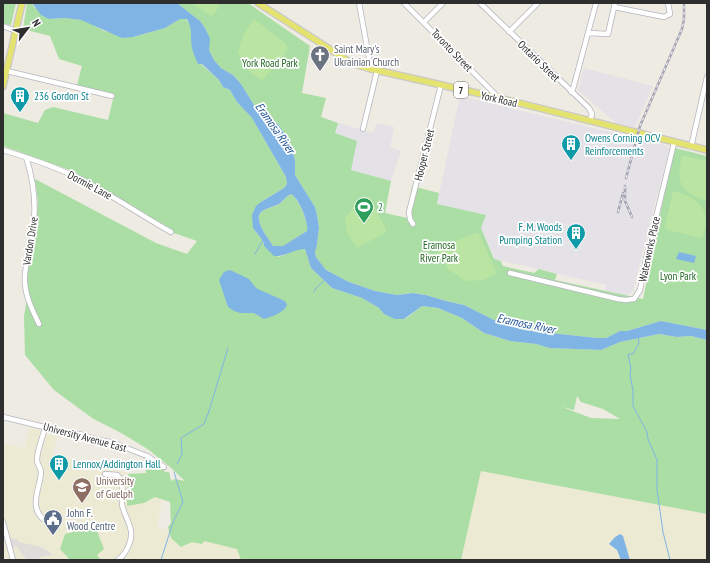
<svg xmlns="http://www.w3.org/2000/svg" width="710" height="563" viewBox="0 0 710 563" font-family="'PT Sans Narrow',sans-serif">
<rect width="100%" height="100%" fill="#eeebe2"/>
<!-- industrial -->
<path fill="#e4e1e7" d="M584 68 653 86 635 127 616 123 578 90Z
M460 96 668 146 669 149 633 291 625 296 605 291 606 285 495 259 481 228 437 204Z
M338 123 373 133 377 123 394 127 390 147 401 151 391 181 351 170 335 133Z"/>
<!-- education -->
<path fill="#edead4" d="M30 425 59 432 52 455 166 482 157 527 237 549 241 560H3V443L24 448Z
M480 471 707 514V560H461Z"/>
<!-- green -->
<path fill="#abdea4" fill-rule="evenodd" d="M3 3H16L11 25 3 24Z
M27 3H32L34 7 49 19 65 18 81 20 90 23 104 31 133 37 165 28 180 19H186L190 24 192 34V47L201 64 219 80 223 87 230 90 237 102 252 118 286 177 287 184 284 188 261 202 253 228 263 241 264 246 279 257 299 249H305L311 268 332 288 362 298 379 308 384 314 405 319 422 306 438 308 462 318 484 333 510 341 536 344 549 348 601 350 620 342 659 334 677 337 691 336 707 340V514L481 471 461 560H241L237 549 204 541 202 544 192 542 181 547 171 538 168 527 171 523 170 502 155 497 144 503 127 506 128 474 146 473 144 454 157 463 165 472H169L171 481 175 479 185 481 170 467 149 450 123 434 92 418 54 390 25 355 24 316 28 292 27 275 36 226 38 202 35 179 156 243 187 254 197 241 171 232 89 184 75 172 3 146V113L38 123 45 110 53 107 108 120 114 95 77 85 82 66 59 59 50 36 23 29ZM577 396 581 402 603 409 620 419 591 418 562 407 574 410Z
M177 3H248L310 46 302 93 326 98 321 117 338 123 335 133 357 141 351 170 391 181 385 213 407 218 412 186 439 193 437 204 486 215 481 228 494 259 501 261 503 266 534 273 539 269 557 274 555 280 643 299 672 157 675 148 707 156V330L661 321 627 331H620L606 338H597L523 330 494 320 464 305 446 301 426 295 413 293 397 295 375 291 349 282 326 270 316 257 315 252 317 245 319 227 317 215 315 207 295 175V160L290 143 278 124 268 118 256 108 241 84 233 75 221 68 214 60 209 50 205 28 200 21Z
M291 194C299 199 309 223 307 231L283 247 273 246C269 239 253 220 261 212 266 208 274 207 279 204 283 201 286 196 291 194Z
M89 528 97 531 104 549 97 555 101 560H70L60 549 65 534Z"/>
<!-- pitch -->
<path fill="#b9e4a1" d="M192 3H221L212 17Z
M254 19 285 43C288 47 288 49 285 54L262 81 247 69 238 52 243 35Z
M682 155 707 161V201C679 191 676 183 682 155Z
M673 191C689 194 707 204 706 223 706 228 703 233 702 238L667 230 665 227Z
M369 197 386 229V232L357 248 347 233 345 219 355 205Z
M475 233 479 234 497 273 483 280 465 281 448 269 437 249Z"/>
<!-- plaza -->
<path fill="#deddd9" d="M12 538 16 539 19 542 41 547 51 553 52 555 41 557 37 560H28L23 556 17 547 15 546 12 550 10 541Z"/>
<!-- water -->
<path fill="#80b4e5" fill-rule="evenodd" d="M32 3H177L200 21 205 28 210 39 209 50 214 60 221 68 233 75 241 84 256 108 268 118 278 124 290 143 295 160V175L315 207 317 215 319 227 317 245 315 252 316 257 326 270 349 282 375 291 397 295 413 293 426 295 446 301 464 305 494 320 523 330 597 338H606L620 331H627L661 321 707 330V340L691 336 677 337 659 334 620 342 601 350 549 348 536 344 510 341 484 333 462 318 438 308 422 306 404 319H395L384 314 379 308 362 298 332 288 311 268 305 249C294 249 285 257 274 256L264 246 263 241 253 228 252 215 256 206 261 202 284 188 287 184 286 177 252 118 237 102 230 90 223 87 219 80 202 64H198C196 59 193 53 192 48 190 38 193 29 187 19H180L165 28 133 37 122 38 81 20 65 18 49 19 41 15ZM291 194C299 198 309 223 307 231L283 246H273C269 239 253 220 261 212 266 208 273 207 279 204 283 201 286 196 291 194Z
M679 252 696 256 694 263 676 259Z
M230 270 249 279 256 288 260 290 285 301 287 305C283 314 272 316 264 319L254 313H240L234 311 228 307 219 280 224 272Z
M620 534 623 536 630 560H621L617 550 609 544 615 537Z"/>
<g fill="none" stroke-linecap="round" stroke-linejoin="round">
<!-- stream -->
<path stroke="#80b4e5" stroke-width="1" d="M255 254 263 240
M314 292 316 288 324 281
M638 338 639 343 633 354H629L628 355 631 368 630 374 633 391V406L647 432 648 439 657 460V490L663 532 670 560
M177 464 182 454 181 438 204 424 209 411 228 348
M161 560 173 522 183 502 174 472"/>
<!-- minor casing -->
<g stroke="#b6b5c0" stroke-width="6">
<path id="minor" d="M359 3 371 69
M404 3 499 98
M480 3 589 108 592 114 590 121
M614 7 664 17 670 14 668 3
M424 22 443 3
M3 26 16 31
M509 32 538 3
M588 33 608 34 615 3
M7 71 112 96
M571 92 573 89 596 3
M363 129 377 71
M691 147 707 77
M3 150C26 157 50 165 72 175 107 191 138 214 171 232
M26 157C35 184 37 210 32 239 30 253 23 269 25 284 26 298 33 311 39 324
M413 224 410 219 409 212 441 85
M510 273 618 299 626 300 634 299 640 290 646 259 674 143
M3 417 69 433 80 434 98 440 111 442 147 456 164 467
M45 427C43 437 37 450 37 460 37 464 40 467 41 471 41 487 28 505 43 519L58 518
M105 474 117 475C126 483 121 493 122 504 123 512 128 519 130 527 134 538 127 553 118 560
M3 522 13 560"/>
</g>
<!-- major casing -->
<g stroke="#c9c9c9" stroke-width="8">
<path id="major" d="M258 3 339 55 351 63 371 69 499 98 707 150
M3 86 22 3"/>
</g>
<!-- minor -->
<use href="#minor" stroke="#fff" stroke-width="4.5"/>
<!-- major -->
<use href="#major" stroke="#e5e370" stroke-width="5.5"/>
<!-- rail casing -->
<g stroke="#a6a5b6" stroke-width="2.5">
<path id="rail" d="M626 178 640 126 682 29 684 19V3
M625 186V201L632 217
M618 212 623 193"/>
</g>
<!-- rail -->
<use href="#rail" stroke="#fff" stroke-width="1" stroke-dasharray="3" stroke-linecap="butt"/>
</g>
<!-- icons -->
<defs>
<g id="church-pin" transform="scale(1)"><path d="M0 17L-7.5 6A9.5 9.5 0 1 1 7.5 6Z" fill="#6b7280" stroke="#fff"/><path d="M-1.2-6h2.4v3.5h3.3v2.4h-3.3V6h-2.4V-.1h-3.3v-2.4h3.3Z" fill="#fff"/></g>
<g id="building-pin" transform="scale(1)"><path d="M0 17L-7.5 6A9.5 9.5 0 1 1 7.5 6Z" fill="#0f9aa8" stroke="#fff"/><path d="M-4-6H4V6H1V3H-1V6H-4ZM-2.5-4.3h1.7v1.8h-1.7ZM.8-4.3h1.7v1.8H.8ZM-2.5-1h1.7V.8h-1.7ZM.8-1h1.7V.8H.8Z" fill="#fff"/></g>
<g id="stadium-pin" transform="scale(1)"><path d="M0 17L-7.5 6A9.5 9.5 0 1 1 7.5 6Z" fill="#2e9e5b" stroke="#fff"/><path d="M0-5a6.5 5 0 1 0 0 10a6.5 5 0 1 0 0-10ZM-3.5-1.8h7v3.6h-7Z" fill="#fff"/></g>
<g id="university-pin" transform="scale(1)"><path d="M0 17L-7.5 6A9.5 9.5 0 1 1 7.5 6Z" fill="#8d6e63" stroke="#fff"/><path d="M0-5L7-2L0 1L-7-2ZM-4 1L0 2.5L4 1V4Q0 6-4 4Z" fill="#fff"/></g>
<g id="civic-pin" transform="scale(1)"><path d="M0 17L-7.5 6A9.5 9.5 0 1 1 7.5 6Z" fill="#5c6f8a" stroke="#fff"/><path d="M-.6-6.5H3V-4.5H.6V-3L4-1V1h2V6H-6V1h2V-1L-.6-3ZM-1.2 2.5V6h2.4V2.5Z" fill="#fff"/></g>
</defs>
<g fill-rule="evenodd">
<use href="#church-pin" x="320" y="55"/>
<use href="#building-pin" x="20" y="96"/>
<use href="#building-pin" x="571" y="144"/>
<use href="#stadium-pin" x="364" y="207"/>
<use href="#building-pin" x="576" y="233"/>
<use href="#building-pin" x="59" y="464"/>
<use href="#university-pin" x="82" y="487"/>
<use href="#civic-pin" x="53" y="519"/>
</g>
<g text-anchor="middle" stroke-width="3.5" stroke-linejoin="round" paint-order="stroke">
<!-- shield labels -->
<rect fill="#fff" stroke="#6d6d6d" stroke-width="1" x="454" y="82" width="14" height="16" rx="3"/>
<g font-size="10" font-weight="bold" fill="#2e2e2e">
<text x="461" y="94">7</text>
</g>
<!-- worship labels -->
<g font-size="11" fill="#5b616d" stroke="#fff" text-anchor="start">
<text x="334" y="53">Saint Mary's<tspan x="334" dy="13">Ukrainian Church</tspan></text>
</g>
<!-- street labels -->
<g font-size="11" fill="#2e2e2e" stroke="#fff">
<text transform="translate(452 50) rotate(46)" y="4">Toronto Street</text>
<text transform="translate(539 61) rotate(44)" y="4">Ontario Street</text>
<text transform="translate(499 99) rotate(13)" y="4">York Road</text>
<text transform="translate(424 155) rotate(-76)" y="4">Hooper Street</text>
<text transform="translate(90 185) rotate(28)" y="4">Dormie Lane</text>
<text transform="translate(30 241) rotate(-81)" y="4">Vardon Drive</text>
<text transform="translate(649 249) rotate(-78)" y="4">Waterworks Place</text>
<text transform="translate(85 437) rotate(15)" y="4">University Avenue East</text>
</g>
<!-- park labels -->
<g font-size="11" fill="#226623" stroke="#fff">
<text x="270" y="67">York Road Park</text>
<text x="439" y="249">Eramosa<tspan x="439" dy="13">River Park</tspan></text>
<text x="678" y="280">Lyon Park</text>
</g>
<!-- culture labels -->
<g font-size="11" fill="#0d838f" stroke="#fff" text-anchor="start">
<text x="34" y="100">236 Gordon St</text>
<text x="585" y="142">Owens Corning OCV<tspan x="585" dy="13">Reinforcements</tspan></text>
<text x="562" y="231" text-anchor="end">F. M. Woods<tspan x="562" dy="13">Pumping Station</tspan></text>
<text x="73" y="468">Lennox/Addington Hall</text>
</g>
<!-- leisure labels -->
<g font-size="11" fill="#27864d" stroke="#fff" text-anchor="start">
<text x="378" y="211">2</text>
</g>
<!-- education labels -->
<g font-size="11" fill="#785e54" stroke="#fff" text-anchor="start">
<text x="96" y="485">University<tspan x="96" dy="13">of Guelph</tspan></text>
</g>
<!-- service labels -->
<g font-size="11" fill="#4e5e75" stroke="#fff" text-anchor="start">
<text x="67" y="517">John F.<tspan x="67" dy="13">Wood Centre</tspan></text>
</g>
<!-- water labels -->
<g font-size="12" font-style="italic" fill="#1b5095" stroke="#fff">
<text transform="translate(275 128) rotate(55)" y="4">Eramosa River</text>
<text transform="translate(526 324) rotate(12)" y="4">Eramosa River</text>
</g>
</g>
<!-- border -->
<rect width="710" height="563" fill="none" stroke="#2e2e2e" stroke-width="8"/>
<!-- north arrow -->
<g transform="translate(28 28) rotate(59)" stroke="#ffffff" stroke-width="3" paint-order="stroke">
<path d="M0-3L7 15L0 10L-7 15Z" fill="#2e2e2e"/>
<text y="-6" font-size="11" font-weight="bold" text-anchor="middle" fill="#2e2e2e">N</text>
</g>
</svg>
